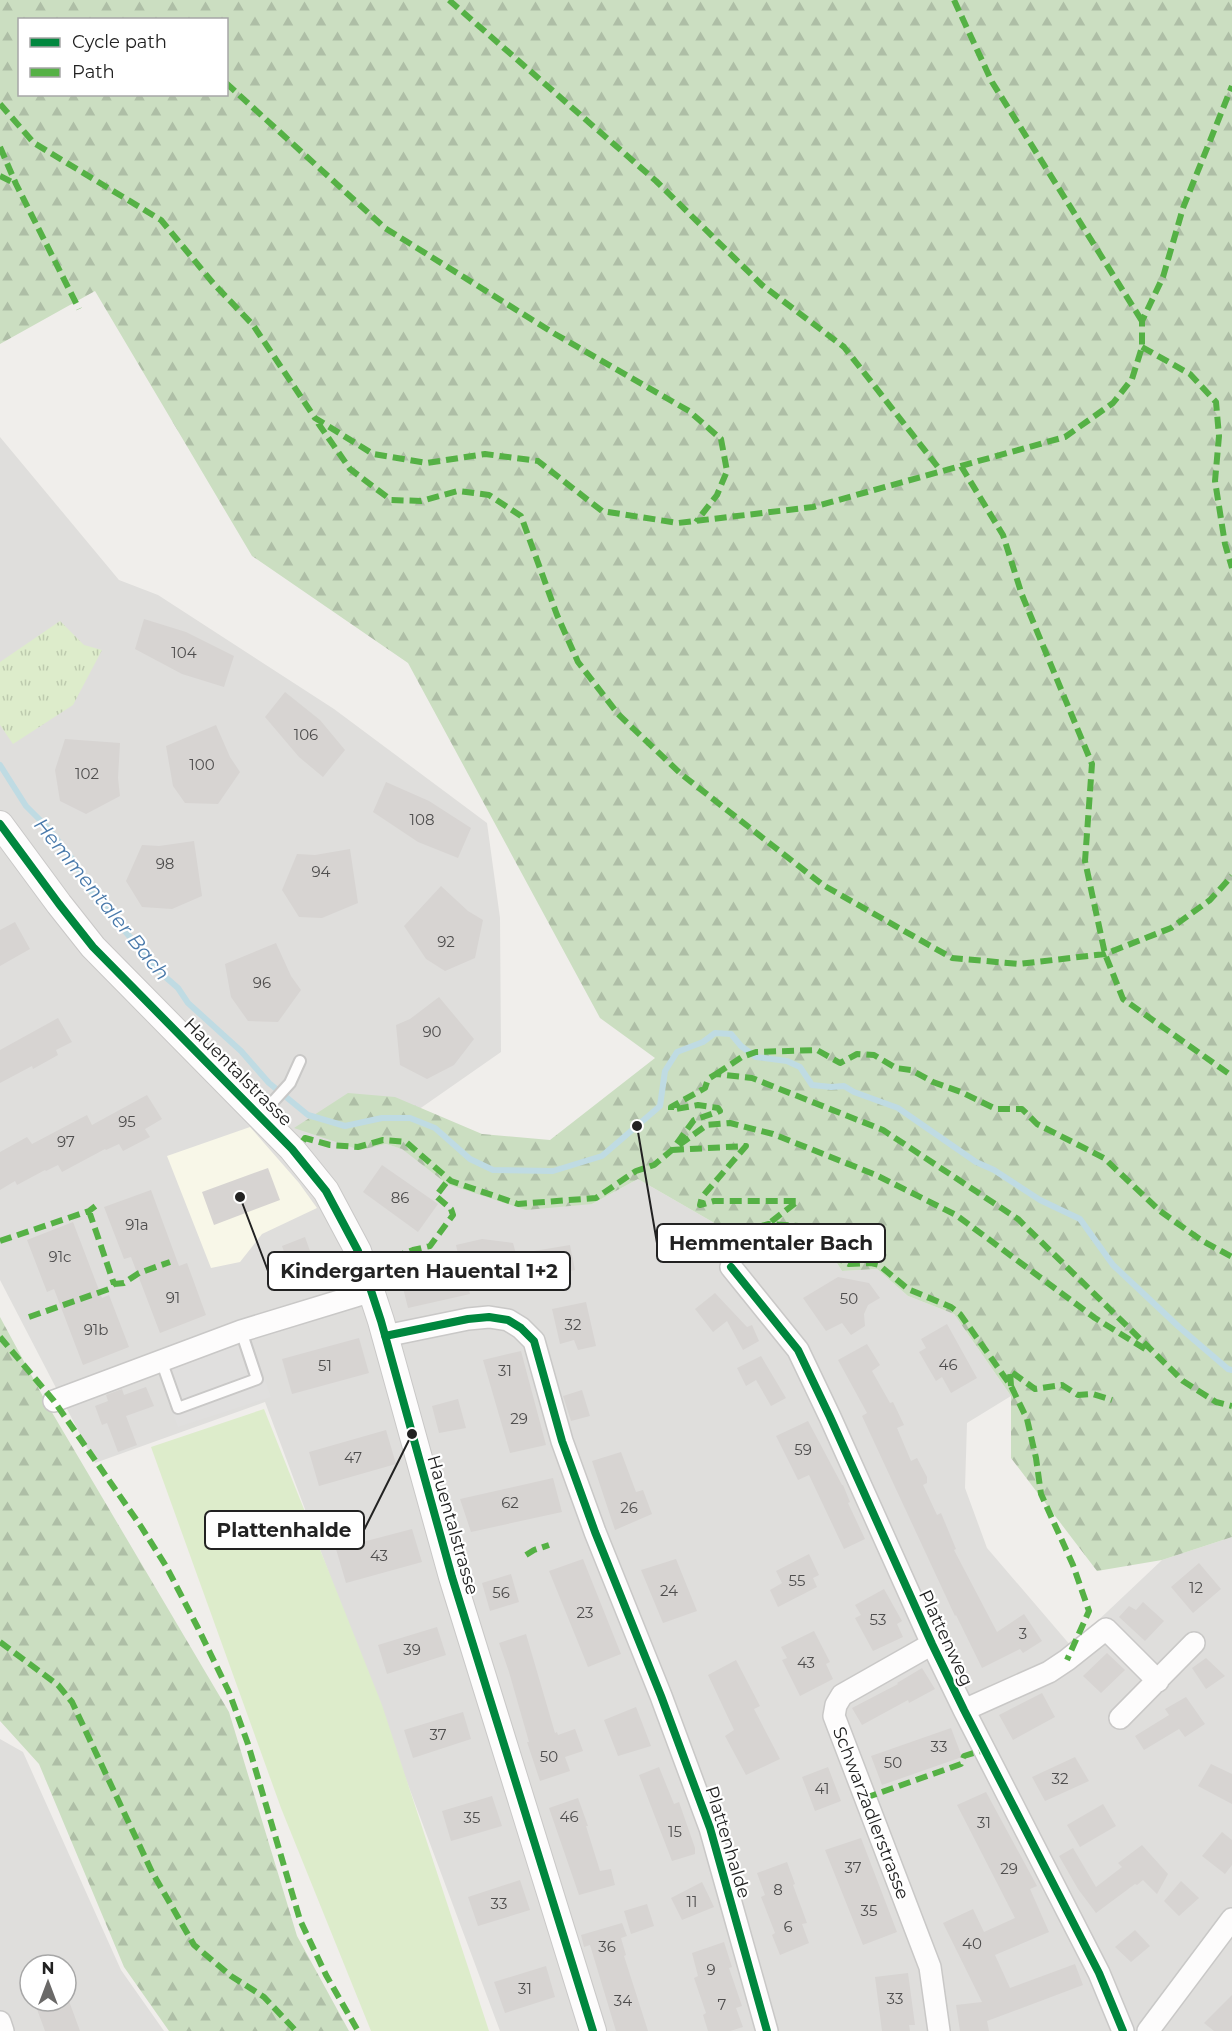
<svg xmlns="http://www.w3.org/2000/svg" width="1232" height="2031" viewBox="0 0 1232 2031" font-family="Montserrat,sans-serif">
<defs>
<pattern id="grass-tufts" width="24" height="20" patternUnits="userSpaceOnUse" patternTransform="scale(1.5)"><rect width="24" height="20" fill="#ddeccb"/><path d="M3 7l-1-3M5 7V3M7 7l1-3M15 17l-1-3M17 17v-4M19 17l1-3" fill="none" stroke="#bdcaae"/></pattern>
<pattern id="forest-firs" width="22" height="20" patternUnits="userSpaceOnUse" patternTransform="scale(1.5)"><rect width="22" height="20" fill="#cbdec1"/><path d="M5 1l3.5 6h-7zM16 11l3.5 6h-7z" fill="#aebea6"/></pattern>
</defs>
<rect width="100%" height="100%" fill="#f0eeeb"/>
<!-- residential -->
<path fill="#dfdedc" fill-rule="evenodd" d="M0 437 119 580 158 595 334 709 487 823 500 918 501 1052 362 1149 386 1144 403 1149 447 1184 592 1204 638 1179 749 1243 823 1241 842 1271 877 1269 908 1296 954 1314 1011 1396 967 1423 965 1488 987 1548 1071 1646 1162 1560 1232 1537V2031H500L265 1402 95 1463 0 1280Z
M0 1739 23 1752 121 1970 164 2031H0ZM30 1965H66V2001H30Z"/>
<!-- education -->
<path fill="#f8f7e8" d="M250 1127 299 1183 317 1208 262 1234 240 1262 211 1268 167 1156Z"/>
<!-- grass -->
<path fill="url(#grass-tufts)" d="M60 621 84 645 102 650 73 705 13 744 0 725V662Z"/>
<!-- forest -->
<path fill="url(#forest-firs)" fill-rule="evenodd" d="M0 0H1232V1537L1162 1560 1097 1571 1011 1458V1396L954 1314 908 1296 877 1269 842 1271 823 1241 749 1243 638 1179 592 1204 526 1210 447 1184 402 1149 386 1144 360 1150 294 1128 348 1093 395 1097 482 1134 550 1140 655 1058 600 1018 408 663 252 556 95 291 0 344ZM20 20H226V94H20Z
M0 1317 47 1404 229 1712 297 1936 349 2031H169L124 1967 39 1764 0 1721Z"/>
<!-- garden -->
<path fill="#ddeccb" d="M264 1409 382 1705 489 2031H371L281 1808 151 1447Z"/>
<!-- parking -->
<path fill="#e0dfde" d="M251 1341 271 1397 178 1427 158 1373Z"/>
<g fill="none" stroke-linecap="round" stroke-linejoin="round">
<!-- stream -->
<path stroke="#bfdbe3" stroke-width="6" d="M0 765 26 806 49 829 73 860 92 893 162 974 178 988 188 1003 241 1051 269 1083 308 1115 345 1126 382 1118H410L435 1128 470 1159 493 1170 553 1171 602 1156 660 1106 665 1071 677 1052 703 1042 715 1033 731 1034 741 1046 756 1057 787 1061 800 1067 812 1085 831 1087 844 1086 854 1092 898 1108 976 1162 994 1170 1040 1200 1080 1219 1113 1265 1179 1327 1228 1369 1232 1370"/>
</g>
<!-- building -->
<path fill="#d7d4d2" d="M144 619 186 632 234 656 224 687 182 674 135 649Z
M285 692 320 720 345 750 323 777 299 757 265 717Z
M216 725 230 757 240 772 218 804 185 803 173 786 166 746Z
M65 739 120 743 118 778 120 796 86 814 60 801 55 770Z
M386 782 429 801 471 828 458 858 418 842 373 812Z
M194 841 202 896 172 909 142 907 126 881 142 845 159 846Z
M350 849 358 903 322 918 299 917 282 890 297 854 315 855Z
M441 886 468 911 483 920 475 958 445 971 426 959 404 926Z
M15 922 30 949 0 966V930Z
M276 943 291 976 301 990 278 1022 248 1021 231 997 225 964Z
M439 997 474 1039 454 1065 427 1079 400 1065 396 1025 410 1019Z
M58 1018 72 1042 56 1050 58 1055 33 1069 32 1066 0 1083V1050Z
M147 1095 162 1119 145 1129 150 1137 123 1151 119 1144 106 1150 105 1149 62 1172 58 1165 46 1171 45 1170 17 1185 15 1181 0 1190V1152L27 1137 32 1144 87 1115 92 1125Z
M382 1165 438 1204 418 1232 363 1192Z
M268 1168 280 1200 214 1225 202 1192Z
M151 1190 179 1266 187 1263 206 1315 160 1333 131 1257 124 1259 104 1207Z
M73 1222 102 1298 109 1295 129 1347 83 1365 54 1289 47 1292 27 1240Z
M305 1237 320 1279 297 1288 282 1246Z
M482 1239 513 1243 516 1254 570 1245 575 1270 541 1276 540 1270 467 1281 470 1294 408 1308 401 1280 461 1267 456 1245Z
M838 1277 869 1283 880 1298 868 1305 864 1314 865 1326 851 1335 842 1323 826 1331 803 1298Z
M715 1293 747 1327 752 1325 759 1341 743 1350 727 1321 713 1332 695 1309Z
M586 1302 596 1346 578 1350 574 1340 560 1344 552 1309Z
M947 1324 977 1378 951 1393 942 1377 936 1381 919 1352 926 1348 921 1339Z
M359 1338 369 1373 292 1394 282 1359Z
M867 1344 880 1365 872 1371 890 1403 893 1402 904 1425 897 1428 911 1461 917 1458 927 1477V1483L923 1485 937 1515 941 1513 956 1549 954 1550 997 1632 1024 1614 1042 1641 1023 1653 1020 1649 982 1668 956 1615 955 1616 862 1416 867 1413 838 1360Z
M521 1351 546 1445 510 1453 483 1360Z
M761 1356 786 1398 771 1406 756 1380 746 1386 737 1368Z
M146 1387 154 1406 126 1416 137 1445 118 1452 107 1423 102 1425 95 1406 108 1401 106 1395 122 1389 124 1395Z
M582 1390 590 1416 571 1421 563 1396Z
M458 1399 466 1428 439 1433 432 1406Z
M808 1421 842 1485H843L850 1502 848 1503 865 1539 844 1549 809 1475 798 1480 776 1436Z
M386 1430 396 1464 319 1486 309 1452Z
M621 1452 636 1492 643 1490 652 1514 615 1530 592 1461Z
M553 1478 562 1512 471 1532 460 1499Z
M412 1529 422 1562 346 1583 336 1549Z
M809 1554 819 1575 813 1578 817 1587 778 1607 770 1590 782 1583 776 1571Z
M583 1559 621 1654 588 1667 549 1571Z
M676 1559 697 1611 663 1623 641 1570Z
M1199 1563 1221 1589 1193 1613 1171 1587Z
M511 1574 519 1602 490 1611 482 1583Z
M884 1589 902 1621 897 1624 903 1637 873 1651 855 1618 861 1615 855 1605Z
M1143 1602 1164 1621 1145 1641 1119 1617 1129 1606 1136 1610Z
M437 1627 446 1655 387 1674 378 1645Z
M814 1631 830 1662 826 1664 833 1679 800 1696 782 1660 787 1658 781 1647Z
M526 1634 555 1733 557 1732 558 1735 575 1729 583 1751 565 1757 570 1771 540 1781 527 1742H529L509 1672 499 1643Z
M1107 1653 1125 1670 1101 1693 1083 1676Z
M1206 1658 1225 1676 1206 1689 1192 1668Z
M736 1660 760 1706 754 1709 780 1759 746 1775 725 1736 734 1730 708 1675Z
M922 1668 935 1689 909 1703 908 1700 862 1725 852 1708 898 1684 897 1683Z
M1042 1693 1055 1717 1013 1740 999 1715Z
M1186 1697 1205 1724 1185 1737 1179 1729 1144 1750 1135 1736 1169 1715 1165 1709Z
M636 1707 651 1746 618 1756 604 1720Z
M463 1712 471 1739 413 1758 404 1730Z
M951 1728 962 1757 882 1785 871 1756Z
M1075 1757 1089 1781 1045 1801 1032 1777Z
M1211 1764 1232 1774V1804L1198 1786Z
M659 1767 674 1804 679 1802 695 1848V1854L672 1861 639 1775Z
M828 1767 841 1801 815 1811 802 1777Z
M986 1792 1037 1886 1030 1889 1049 1932 995 1955 1010 1988 1075 1964 1083 1985 987 2021 989 2031H960L956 2005 982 2002 943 1923 973 1909 984 1932 1015 1918 957 1805Z
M492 1796 502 1826 451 1841 442 1811Z
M578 1798 588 1826H586L600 1871 611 1869 615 1885 579 1895 549 1808Z
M1103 1804 1116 1826 1080 1847 1067 1825Z
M1222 1832 1232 1840V1865L1225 1874 1202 1856Z
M861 1838 897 1932 863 1945 825 1850Z
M1142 1845 1168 1874 1157 1894 1143 1880 1137 1885 1135 1884 1096 1913 1078 1889 1059 1856 1073 1848 1096 1887 1122 1867 1118 1863Z
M787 1862 795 1884 793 1885 807 1923 802 1924 809 1943 780 1955 772 1935 775 1933 761 1897 765 1895 757 1873Z
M520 1880 530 1910 478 1926 468 1897Z
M1181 1881 1199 1898 1179 1916 1164 1901Z
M702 1882 714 1907 682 1920 671 1898Z
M647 1904 654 1926 631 1934 624 1911Z
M622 1923 627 1936 621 1938 626 1955 624 1956 648 2031H616L590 1945 584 1947 581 1935Z
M1135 1930 1150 1946 1131 1962 1115 1947Z
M724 1942 732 1967 729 1968 742 2006 736 2008 743 2027 730 2031H708L703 2015 706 2013 694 1978 698 1976 692 1953Z
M546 1966 555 1997 505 2013 494 1982Z
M908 1973 915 2025H909L910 2031H882L875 1977Z
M1232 1995V2031H1214L1204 2023Z
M34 2001H69L80 2031H45Z"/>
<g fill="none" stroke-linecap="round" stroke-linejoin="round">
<!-- service casing -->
<g stroke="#c9c8c7" stroke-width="14">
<path id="service" d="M260 1116 290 1083 300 1061
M161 1360 178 1408 257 1379 241 1331"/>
</g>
<!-- minor casing -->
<g stroke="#c9c8c7" stroke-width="24">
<path id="minor" d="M731 1267 798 1350 830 1417 932 1644 964 1710 1099 1973 1123 2031
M385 1336 468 1319 489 1317 508 1320 521 1328 534 1341 562 1441 595 1532 661 1696 710 1828 767 2031
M54 1401 241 1331 372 1291
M932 1644 842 1695 836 1705 834 1716 930 1967 939 2031
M964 1710 1049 1672 1067 1660 1106 1629 1158 1681
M1120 1718 1194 1643
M0 2022 3 2031
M1148 2031 1232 1919"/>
</g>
<!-- tertiary casing -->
<g stroke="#c9c8c7" stroke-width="28">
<path id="tertiary" d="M0 824 59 904 93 947 292 1149 326 1191 358 1251 381 1321 452 1577 593 2031"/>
</g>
<!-- service -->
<use href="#service" stroke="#fdfcfc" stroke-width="10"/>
<!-- minor -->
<use href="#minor" stroke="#fdfcfc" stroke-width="21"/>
<!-- tertiary -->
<use href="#tertiary" stroke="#fdfcfc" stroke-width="26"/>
<!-- quiet -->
<path stroke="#55b145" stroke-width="6" stroke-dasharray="12 6" stroke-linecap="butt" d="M449 0 656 181 762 285 844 347 941 471
M954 0 992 82 1142 321
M226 83 385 228 555 334 689 411 721 439 727 471 717 495 696 522
M0 104 34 143 161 220 213 283 253 325 315 418 373 454 427 463 485 454 538 461 602 511 678 523 813 507 1065 437 1113 403 1132 379 1142 347V321L1163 277 1183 208 1232 86
M0 147 16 184 79 309
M0 176 16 184
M1142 347 1190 374 1216 402 1219 436 1215 481 1225 544 1232 568
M318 423 350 469 391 500 421 501 458 491 489 495 521 516 557 615 578 662 618 714 681 774 823 885 952 958 1019 964 1105 954 1171 928 1210 900 1232 876
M961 466 1003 535 1022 595 1092 764 1085 861 1105 954 1123 999 1232 1076
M716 1074 742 1057 756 1052 817 1050 840 1063 857 1054 874 1055 896 1068 911 1070 933 1082 961 1092 996 1109H1022L1037 1124 1104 1158 1160 1211 1201 1240 1232 1257
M303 1141 305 1138 330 1145 358 1147 383 1140 406 1142 451 1181 518 1204 596 1198 636 1171 654 1165 672 1150 694 1120 720 1111 718 1108 698 1105 671 1110V1107L705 1088 708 1079 716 1074 752 1078 883 1130 1018 1219 1183 1381 1216 1402 1232 1406
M679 1145 707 1125 730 1123 773 1134 876 1175 956 1215 1095 1318 1145 1349
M672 1150 746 1146 702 1197 700 1205 714 1201H798L768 1224
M89 1211 114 1284
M0 1241 89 1211 98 1204
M376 1264 413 1250 430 1246 453 1215 451 1209 436 1196 449 1179
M731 1267 732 1250 737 1240 755 1228 768 1224 815 1227 829 1237 839 1259 849 1264 871 1263 879 1265 908 1289 951 1307 960 1314 1011 1386 1027 1419 1036 1458 1041 1494 1073 1565 1089 1611 1067 1660
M29 1317 109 1289 114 1284 124 1283 139 1273 170 1262
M0 1337 54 1401 140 1525 166 1566 198 1628 229 1692 248 1744 300 1920 326 1975 358 2031
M1011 1386 1010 1371 1035 1389 1062 1385 1078 1395 1093 1394 1112 1400
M526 1555 534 1550 549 1545
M0 1642 58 1685 72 1702 152 1872 194 1945 231 1976 264 1997 296 2031
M865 1798 961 1764 964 1756 984 1750"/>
<!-- cycleway casing -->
<g stroke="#fff" stroke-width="11">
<path id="cycleway" d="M0 824 59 904 93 947 292 1149 326 1191 358 1251 381 1321 452 1577 593 2031
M731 1267 798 1350 830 1417 932 1644 964 1710 1099 1973 1123 2031
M385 1336 468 1319 489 1317 508 1320 521 1328 534 1341 562 1441 595 1532 661 1696 710 1828 767 2031"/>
</g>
<!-- cycleway -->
<use href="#cycleway" stroke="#00873e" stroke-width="8"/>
</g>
<g text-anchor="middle" stroke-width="4.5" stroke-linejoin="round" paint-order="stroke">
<!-- number labels -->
<g font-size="15" fill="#4f4e4e">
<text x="184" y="658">104</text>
<text x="306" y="740">106</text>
<text x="202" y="770">100</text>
<text x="87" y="779">102</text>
<text x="422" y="825">108</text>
<text x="165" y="869">98</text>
<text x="321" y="877">94</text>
<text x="446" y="947">92</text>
<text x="262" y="988">96</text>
<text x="432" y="1037">90</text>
<text x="127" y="1127">95</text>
<text x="66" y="1147">97</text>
<text x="400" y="1203">86</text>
<text x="137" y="1230">91a</text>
<text x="60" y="1262">91c</text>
<text x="173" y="1303">91</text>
<text x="849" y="1304">50</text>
<text x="573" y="1330">32</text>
<text x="96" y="1335">91b</text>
<text x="948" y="1370">46</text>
<text x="325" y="1371">51</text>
<text x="505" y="1376">31</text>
<text x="519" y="1424">29</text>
<text x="803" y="1455">59</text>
<text x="353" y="1463">47</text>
<text x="510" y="1508">62</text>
<text x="629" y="1513">26</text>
<text x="379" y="1561">43</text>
<text x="797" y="1586">55</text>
<text x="1196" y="1593">12</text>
<text x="669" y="1596">24</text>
<text x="501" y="1598">56</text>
<text x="585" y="1618">23</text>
<text x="878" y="1625">53</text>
<text x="1023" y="1639">3</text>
<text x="412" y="1655">39</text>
<text x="806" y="1668">43</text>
<text x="438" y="1740">37</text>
<text x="939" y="1752">33</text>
<text x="549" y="1762">50</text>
<text x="893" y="1768">50</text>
<text x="1060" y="1784">32</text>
<text x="822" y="1794">41</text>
<text x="569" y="1822">46</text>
<text x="472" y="1823">35</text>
<text x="984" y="1828">31</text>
<text x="675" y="1837">15</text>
<text x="853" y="1873">37</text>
<text x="1009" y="1874">29</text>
<text x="778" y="1895">8</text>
<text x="692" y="1907">11</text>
<text x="499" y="1909">33</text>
<text x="869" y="1916">35</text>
<text x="788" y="1932">6</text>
<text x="972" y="1949">40</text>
<text x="607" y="1952">36</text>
<text x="711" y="1975">9</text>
<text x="525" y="1994">31</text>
<text x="895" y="2004">33</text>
<text x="623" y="2006">34</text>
<text x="722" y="2010">7</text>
</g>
<!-- street labels -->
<g font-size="18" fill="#222" stroke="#fff">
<text transform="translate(238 1072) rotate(45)" y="6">Hauentalstrasse</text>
<text transform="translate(453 1525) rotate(74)" y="6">Hauentalstrasse</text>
<text transform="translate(946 1638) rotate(65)" y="6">Plattenweg</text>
<text transform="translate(871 1813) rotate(69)" y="6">Schwarzadlerstrasse</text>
<text transform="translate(728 1842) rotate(73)" y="6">Plattenhalde</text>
</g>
<!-- water labels -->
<g font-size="20" font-style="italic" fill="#4a7aab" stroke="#fff">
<text transform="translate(102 899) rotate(51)" y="7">Hemmentaler Bach</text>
</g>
</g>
<!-- callouts -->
<path fill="none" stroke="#222" stroke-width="2" d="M637 1126L657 1243M240 1197L268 1271M412 1434L364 1530"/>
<g fill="#222" stroke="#fff" stroke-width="2">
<circle cx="637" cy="1126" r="6"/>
<circle cx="240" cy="1197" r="6"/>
<circle cx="412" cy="1434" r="6"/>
</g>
<g fill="#fff" stroke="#222" stroke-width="2">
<rect x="657" y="1224" width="228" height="38" rx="6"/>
<rect x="268" y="1252" width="302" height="38" rx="6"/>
<rect x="205" y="1511" width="159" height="38" rx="6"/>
</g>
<g font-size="20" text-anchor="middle" font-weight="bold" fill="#222">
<text x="771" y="1250">Hemmentaler Bach</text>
<text x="419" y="1278">Kindergarten Hauental 1+2</text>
<text x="284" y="1537">Plattenhalde</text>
</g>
<!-- legend -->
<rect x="18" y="18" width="210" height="78" fill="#ffffff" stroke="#a7a7a7" stroke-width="1.5"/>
<rect x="30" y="38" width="30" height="9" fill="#00873e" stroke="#a7a7a7" stroke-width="1.5"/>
<text x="72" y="48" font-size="18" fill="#222222">Cycle path</text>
<rect x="30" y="68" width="30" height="9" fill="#55b145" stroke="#a7a7a7" stroke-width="1.5"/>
<text x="72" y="78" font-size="18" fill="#222222">Path</text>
<!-- north arrow -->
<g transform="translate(48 1983)"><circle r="28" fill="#ffffff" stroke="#a7a7a7" stroke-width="1.5"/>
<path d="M0-4.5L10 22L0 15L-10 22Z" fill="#6a6968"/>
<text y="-9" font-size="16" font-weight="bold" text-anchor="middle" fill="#222222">N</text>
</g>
</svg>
